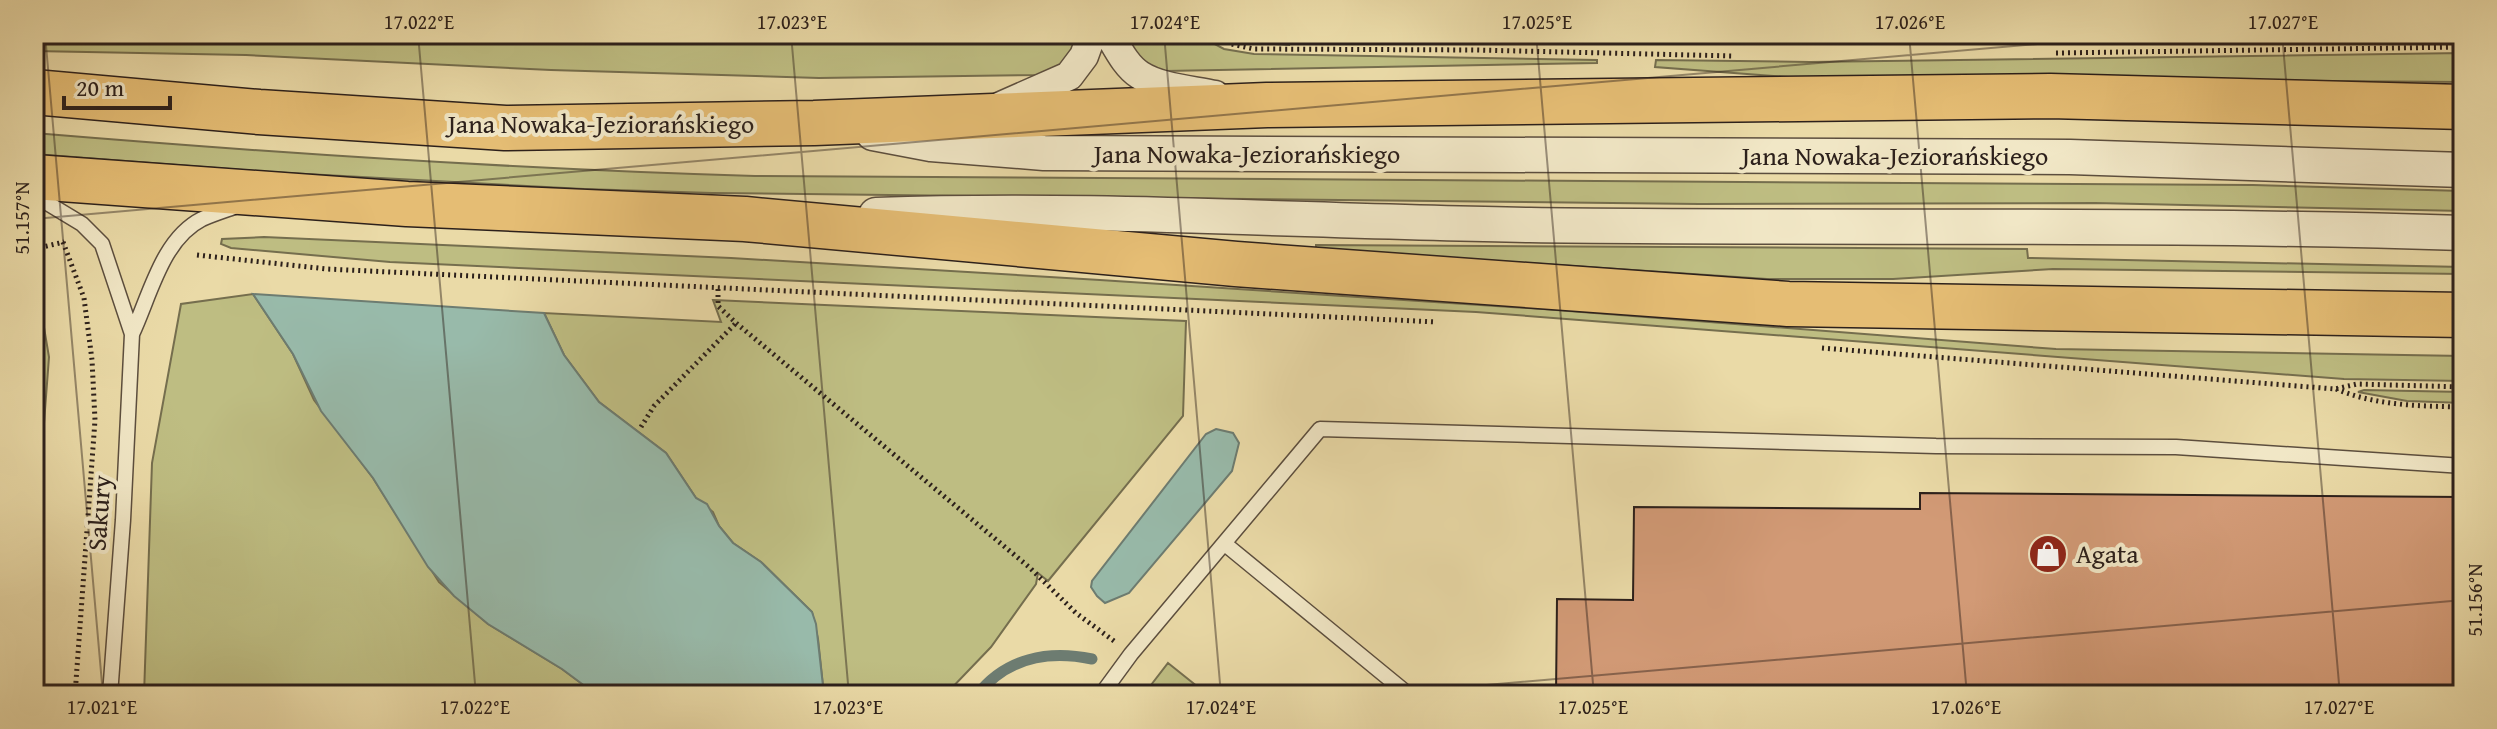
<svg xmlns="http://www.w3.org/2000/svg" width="2497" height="729" viewBox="0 0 2497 729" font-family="'Gentium Book Plus',serif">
<rect width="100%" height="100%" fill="#eadaa7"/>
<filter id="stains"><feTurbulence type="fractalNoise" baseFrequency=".0025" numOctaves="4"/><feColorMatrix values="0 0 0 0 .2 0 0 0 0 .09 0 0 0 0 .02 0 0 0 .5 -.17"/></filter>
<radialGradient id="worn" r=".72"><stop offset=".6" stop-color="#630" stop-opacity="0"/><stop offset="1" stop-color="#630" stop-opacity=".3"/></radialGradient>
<!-- green -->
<path fill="#bebd82" stroke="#756e4e" stroke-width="2" d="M34 34H392L522 44H618L860 34H1078L1065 65 1041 75 819 78 551 70 246 55 34 51Z
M1125 34H1196L1224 49 1254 54 1597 60V63L1165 71C1144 66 1134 53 1125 34Z
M1221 34H1271L1290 45 1258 43Z
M2463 53V82L1788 77 1655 67 1656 60 1810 62Z
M34 133C274 153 514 169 755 176L2253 185 2463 191V211L2095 203 1699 204 712 193 584 189 269 172 34 154Z
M264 237 731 258 1100 280 1543 309 2056 349 2463 356V381L2344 379 1476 312 390 262 231 248 221 244 222 239Z
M1316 245 2027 249 2028 258 2463 267V274L2053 269 1893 279H1767L1316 249Z
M34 280H36L49 357 34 555Z
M253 294 293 354 314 400 373 478 439 582 488 624 562 669 597 695H144L152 463 181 304Z
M713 300 1186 321 1183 416 1048 581 1038 573 1036 584 991 647 945 695H824L818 639 812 612 761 562 733 543 719 526 713 512 696 498 666 453 599 402 564 355 544 313 721 322Z
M2364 390 2463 392V403L2407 401 2358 392Z
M1168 663 1208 695H1163L1151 685Z"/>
<!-- water -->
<path fill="#98baaa" stroke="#6d7c71" stroke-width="2" d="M253 294 544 313 564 355 599 402 666 453 696 498 707 504 719 526 733 543 761 562 812 612 816 624 824 695H597L562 669 488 624 454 596 428 567 373 478 321 411 293 354Z
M1216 429 1233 433 1239 443 1232 471 1129 593 1105 603 1097 596 1091 587 1092 581 1206 434Z"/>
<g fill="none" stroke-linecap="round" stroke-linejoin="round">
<!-- stream -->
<path stroke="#6d7c71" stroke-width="11" d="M977 695C1006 658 1048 650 1092 659"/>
</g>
<!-- building -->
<path fill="#d29a76" stroke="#2c201b" stroke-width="2" d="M1920 493 2463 497V695H1556L1557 599 1633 600 1634 507 1920 509Z"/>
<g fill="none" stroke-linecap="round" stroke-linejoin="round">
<!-- service casing -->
<g stroke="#5c4e3e" stroke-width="17">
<path id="service" d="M1772 34H1958
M34 195 82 224 102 244 132 334 123 520 110 695
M132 334C150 296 162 239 202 219 213 214 226 210 237 206
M1225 544 1409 695
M1101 695 1131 654 1320 429 1936 446 2176 447 2463 466"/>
</g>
<!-- minor casing -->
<g stroke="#5c4e3e" stroke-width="31">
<path id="minor" d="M1109 34C1118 49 1126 66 1140 75 1160 88 1192 90 1215 95
M1001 106 1069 76 1084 56 1092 34"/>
</g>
<!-- tertiary casing -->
<g stroke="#5c4e3e" stroke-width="37">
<path id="tertiary" d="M873 133 931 144 1044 153 2070 157 2463 170
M876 215C1094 207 1312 222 1530 225 1841 229 2152 223 2463 233"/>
</g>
<!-- primary casing -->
<g stroke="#2c201b" stroke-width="47">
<path id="primary" d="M34 92 259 112 505 128 814 123 1267 105 2050 96 2463 107
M34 177 407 204 745 219 1236 264 1788 304 2463 315"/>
</g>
<!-- path -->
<path stroke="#2c201b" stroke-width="5" stroke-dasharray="2 4" stroke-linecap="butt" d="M1210 34 1231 44 1254 49 1476 50 1734 56
M2056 53 2463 47
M63 242 84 298 92 360 95 420 75 695
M34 249 64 242
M197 255 327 269 1437 322
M718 289V306L736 323 1029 567 1076 613 1114 641
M1822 348 2335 389 2357 384 2463 387
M2336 389C2377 406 2420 406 2463 407
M641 427 654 406 736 323"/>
<!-- service -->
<use href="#service" stroke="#f1e7c6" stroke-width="14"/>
<!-- minor -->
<use href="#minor" stroke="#f1e7c6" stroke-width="28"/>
<!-- tertiary -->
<use href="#tertiary" stroke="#f1e7c6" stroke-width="34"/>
<!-- primary -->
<use href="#primary" stroke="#e5bd74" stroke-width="44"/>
</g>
<!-- ticks -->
<path fill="none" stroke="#2c201b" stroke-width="2" stroke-opacity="0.45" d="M45 34 103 695M418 34 476 695M791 34 849 695M1164 34 1221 695M1536 34 1594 695M1909 34 1967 695M2282 34 2340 695M34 219 2151 34M1372 695 2463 600"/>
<!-- icons -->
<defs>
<g id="shop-disc" transform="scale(2)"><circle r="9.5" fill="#8f2418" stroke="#f1e7c6"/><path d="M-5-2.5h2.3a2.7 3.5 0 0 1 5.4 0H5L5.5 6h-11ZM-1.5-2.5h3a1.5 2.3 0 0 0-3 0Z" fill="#fff"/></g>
</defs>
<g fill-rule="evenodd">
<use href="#shop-disc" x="2048" y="554"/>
</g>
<g text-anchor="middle" stroke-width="8" stroke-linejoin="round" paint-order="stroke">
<!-- street labels -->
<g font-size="26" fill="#2c201b" stroke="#f1e7c6">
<text x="601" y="133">Jana Nowaka-Jeziorańskiego</text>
<text x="1247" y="163">Jana Nowaka-Jeziorańskiego</text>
<text x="1895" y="165">Jana Nowaka-Jeziorańskiego</text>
<text transform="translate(99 513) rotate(-86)" y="9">Sakury</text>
</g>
<!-- poi labels -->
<g font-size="26" fill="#2c201b" stroke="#f1e7c6" text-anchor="start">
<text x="2076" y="563">Agata</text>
</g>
</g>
<!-- margin -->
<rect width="2497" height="729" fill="none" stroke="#eadaa7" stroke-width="88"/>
<!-- scale -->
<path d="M64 96v12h106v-12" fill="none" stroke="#2c201b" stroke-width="4"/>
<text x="76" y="96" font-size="24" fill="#2c201b" stroke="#f1e7c6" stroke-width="6" paint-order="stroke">20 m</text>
<rect x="44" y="44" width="2409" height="641" fill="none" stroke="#2c201b" stroke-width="3"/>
<g font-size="20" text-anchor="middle" fill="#2c201b">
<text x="419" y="29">17.022°E</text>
<text x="792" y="29">17.023°E</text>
<text x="1165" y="29">17.024°E</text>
<text x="1537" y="29">17.025°E</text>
<text x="1910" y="29">17.026°E</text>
<text x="2283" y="29">17.027°E</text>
<text transform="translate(22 218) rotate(-90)" y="7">51.157°N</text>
<text transform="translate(2475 600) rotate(-90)" y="7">51.156°N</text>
<text x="102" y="714">17.021°E</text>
<text x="475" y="714">17.022°E</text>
<text x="848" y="714">17.023°E</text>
<text x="1221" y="714">17.024°E</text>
<text x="1593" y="714">17.025°E</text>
<text x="1966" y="714">17.026°E</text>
<text x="2339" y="714">17.027°E</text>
</g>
<rect width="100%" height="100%" filter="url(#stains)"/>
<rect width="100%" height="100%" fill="url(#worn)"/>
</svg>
